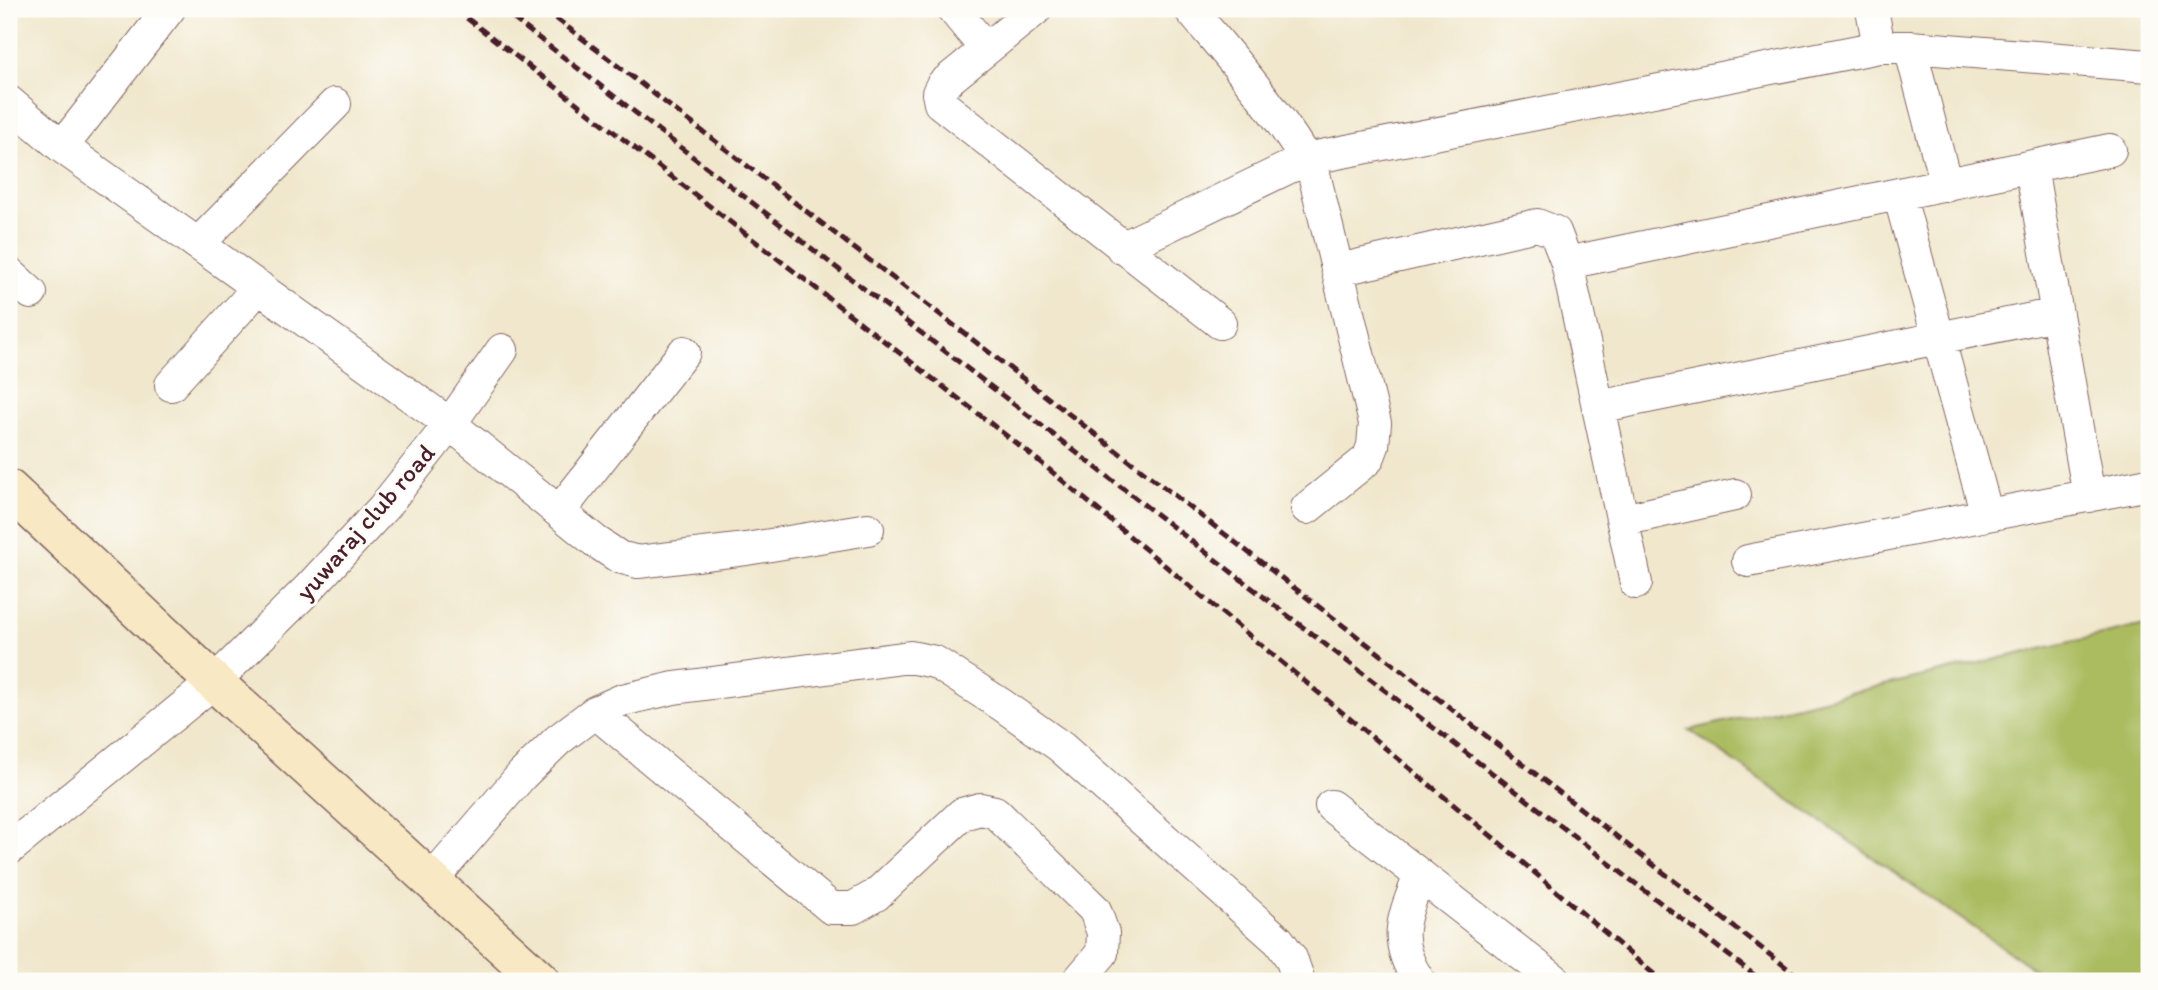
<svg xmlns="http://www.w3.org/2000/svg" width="2158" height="990" viewBox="0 0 2158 990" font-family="Itim,sans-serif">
<rect width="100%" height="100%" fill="#fdfcf7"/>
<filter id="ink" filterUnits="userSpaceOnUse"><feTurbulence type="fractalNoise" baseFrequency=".0143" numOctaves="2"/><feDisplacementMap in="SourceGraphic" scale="14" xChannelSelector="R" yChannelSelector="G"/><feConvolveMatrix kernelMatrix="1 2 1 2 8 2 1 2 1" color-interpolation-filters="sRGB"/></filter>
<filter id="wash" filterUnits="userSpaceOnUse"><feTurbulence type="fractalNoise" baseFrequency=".00686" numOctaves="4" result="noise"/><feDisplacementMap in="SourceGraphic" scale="28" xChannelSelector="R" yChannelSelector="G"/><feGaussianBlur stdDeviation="1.57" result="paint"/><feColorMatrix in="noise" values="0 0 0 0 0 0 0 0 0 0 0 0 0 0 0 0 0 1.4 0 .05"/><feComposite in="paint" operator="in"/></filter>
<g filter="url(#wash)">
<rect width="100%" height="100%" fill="#f0e7cc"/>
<!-- green -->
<path fill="#abbc60" stroke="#7a6e46" stroke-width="2" d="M2149 624V981H2051L1689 730Z"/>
</g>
<g filter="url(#ink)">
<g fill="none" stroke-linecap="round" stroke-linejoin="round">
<!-- minor casing -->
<g stroke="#846563" stroke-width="34">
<path id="minor" d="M953 9 986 49
M1036 9 942 85 938 93 940 103 1220 323
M1190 9C1234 62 1281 114 1314 174L1375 423 1373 446 1368 459 1307 508
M1872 9 1879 47
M1910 47 1946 185
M9 102 62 147 450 424 595 541 619 557 638 562 746 549 868 529
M62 147 169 9
M2031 167 2089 496
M1899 194 1987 515
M198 244 335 104
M1122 248 1306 159 1879 47H1910L2149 66
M1567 263 2110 150
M1338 270 1537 225 1555 232 1567 263 1636 583
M9 273 31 293
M171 385 259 287
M1598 407 2057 314
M559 512 684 352
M1623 520 1735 495
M1748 561 2149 484
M595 712 831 908H853L876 895 962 814 980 809 995 812 1095 910 1103 933 1102 953 1078 981
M1331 806 1556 981
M9 849 214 682 309 588 383 508 450 424 502 350
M431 881 522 775 558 740 595 712 622 700 674 688 910 657 935 662 1002 705 1061 747 1279 941 1291 958 1299 981
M1419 981C1391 939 1404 917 1420 875"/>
</g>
<!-- secondary casing -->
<g stroke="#846563" stroke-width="41">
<path id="secondary" d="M9 489 214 682 541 981"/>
</g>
<!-- minor -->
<use href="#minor" stroke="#fff" stroke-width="32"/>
<!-- secondary -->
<use href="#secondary" stroke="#f8e8c3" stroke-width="38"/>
<!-- rail -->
<path stroke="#4a1f2b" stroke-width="5" stroke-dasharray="10 5" stroke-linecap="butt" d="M455 9 1034 457 1501 844 1662 981
M501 9 1762 981
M544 9 1804 981"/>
</g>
</g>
<g text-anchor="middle" stroke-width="6" stroke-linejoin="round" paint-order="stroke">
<!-- street labels -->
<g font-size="26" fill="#4a1f2b" stroke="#fdfcf7">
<text transform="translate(365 522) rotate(-49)" y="9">yuwaraj club road</text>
</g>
</g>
<!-- margin -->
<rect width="2158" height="990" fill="none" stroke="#fdfcf7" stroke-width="35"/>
</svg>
